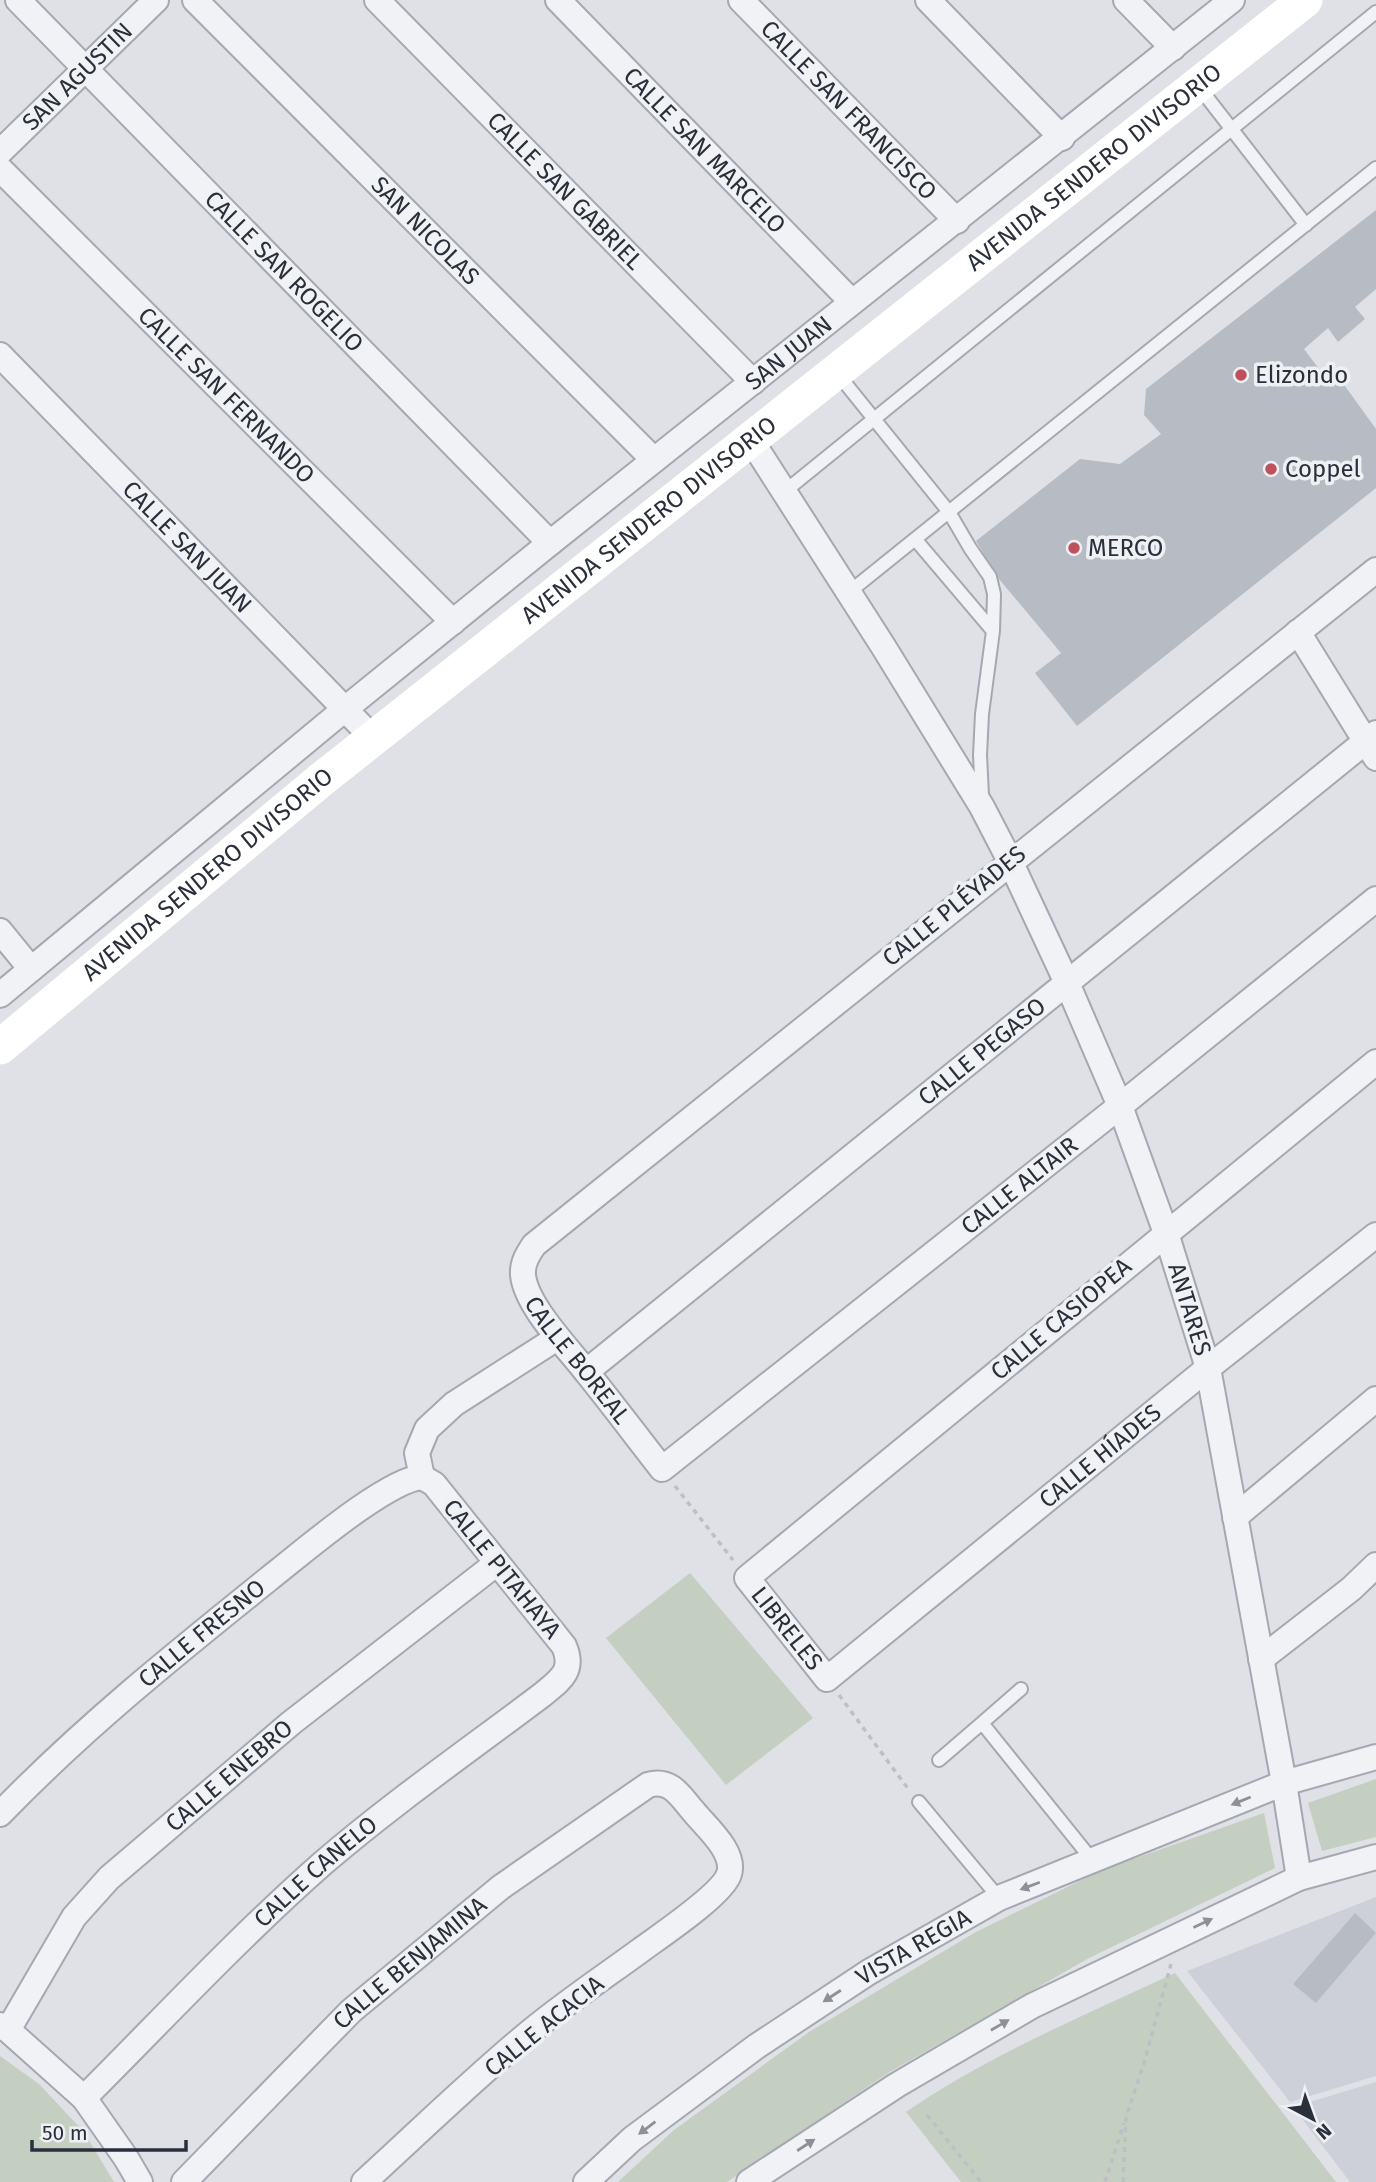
<svg xmlns="http://www.w3.org/2000/svg" width="1376" height="2182" viewBox="0 0 1376 2182" font-family="'Fira Sans',sans-serif">
<rect width="100%" height="100%" fill="#dfe1e6"/>
<!-- built -->
<path fill="#cdd0d8" d="M1376 1897V2076L1290 2102 1187 1971Z
M1376 2082V2182H1350L1293 2107Z"/>
<!-- green -->
<path fill="#c4cfc1" d="M690 1573 813 1718 726 1785 606 1638Z
M1376 1779V1837L1322 1851 1308 1803Z
M1264 1813 1275 1868 1089 1958 888 2073 727 2182H618L674 2130 809 2032 974 1933 1102 1870Z
M1175 1973 1336 2182H961L906 2112C989 2055 1083 2016 1175 1973Z
M0 2056 39 2084 84 2132 114 2182H0Z"/>
<!-- building -->
<path fill="#b7bbc3" d="M1376 210V289L1355 307 1365 319 1338 342 1328 328 1304 349 1328 381 1337 375 1376 429V488L1077 726 1035 673 1061 653 999 579 976 541 1080 459 1120 464 1161 434 1144 415 1146 389Z
M1355 1913 1376 1933 1316 2003 1293 1984Z"/>
<g fill="none" stroke-linecap="round" stroke-linejoin="round">
<!-- lane casing -->
<g stroke="#a5a8b0" stroke-width="16">
<path id="lane" d="M1199 87 1306 225
M837 373 949 512 970 548 990 577 994 594 993 631 982 714 980 755 982 796
M784 492 1376 12
M915 539 993 631
M848 593 1376 168
M982 1723 1021 1689
M939 1760 982 1723 1093 1861
M919 1802 999 1898"/>
</g>
<!-- street casing -->
<g stroke="#a5a8b0" stroke-width="28">
<g id="street">
<path id="s1" d="M18 0 550 543"/>
<path id="s2" d="M195 0 654 460"/>
<path id="s3" d="M377 0 753 382"/>
<path id="s4" d="M558 0 852 302"/>
<path id="s5" d="M741 0 957 221"/>
<path d="M928 0 1062 138"/>
<path d="M1126 0 1173 48"/>
<path id="s6" d="M0 152 156 0"/>
<path id="s7" d="M0 169 453 622"/>
<path id="s8" d="M0 355 373 738"/>
<path id="s9" d="M751 440 883 646 982 807 1010 861 1067 983 1120 1106 1166 1233 1208 1368 1284 1783 1299 1878"/>
<path id="s10" d="M1376 570 534 1245C528 1254 522 1263 523 1275 526 1306 569 1349 588 1374 613 1405 637 1437 662 1469L1120 1106 1376 899"/>
<path d="M1298 632 1376 758"/>
<path d="M0 931 31 969"/>
<path id="s11" d="M0 995 345 709 550 543 1232 0"/>
<path id="s12" d="M1376 1062 747 1578 827 1679 1208 1368 1376 1235"/>
<path id="s13" d="M587 1371 1376 733"/>
<path d="M422 1477 417 1453 427 1429 454 1404 557 1338"/>
<path d="M1235 1517 1376 1399"/>
<path d="M1261 1659 1351 1589 1376 1565"/>
<path id="s14" d="M0 1814C87 1724 184 1647 281 1569 310 1546 388 1480 422 1477"/>
<path d="M0 2025 8 2030 84 2098 126 2158 140 2182"/>
<path id="s15" d="M8 2030 74 1917 109 1878 291 1723 497 1563"/>
<path id="s16" d="M84 2098C163 2019 239 1937 323 1863 393 1803 469 1750 542 1695 560 1680 575 1671 564 1646L434 1484 422 1477"/>
<path id="s17" d="M184 2182 351 2011 501 1887 648 1785C671 1778 680 1796 694 1812 706 1827 736 1852 729 1874 723 1894 660 1936 641 1950 604 1977 565 2003 530 2032 473 2079 419 2132 364 2182"/>
<path id="s18" d="M586 2182 632 2139 757 2046 869 1972 999 1898 1284 1783 1376 1757"/>
<path d="M749 2182 897 2085 1032 2006 1299 1878 1376 1857"/>
</g>
</g>
<!-- path -->
<path stroke="#bdbfc5" stroke-width="3.5" stroke-dasharray="5 5" stroke-linecap="butt" d="M675 1486 733 1560
M839 1695 909 1790
M927 2115 981 2182
M1105 2182 1124 2123
M1123 2182 1126 2117 1144 2063 1171 1964"/>
<!-- lane -->
<use href="#lane" stroke="#f1f2f5" stroke-width="12"/>
<!-- street -->
<use href="#street" stroke="#f1f2f5" stroke-width="24"/>
<!-- secondary -->
<path stroke="#fff" stroke-width="35" id="s19" d="M0 1047 322 779 1305 0"/>
</g>
<!-- one-way arrows -->
<defs><path id="oneway-solid" d="M-6-.8H1V-3.2L6.5 0L1 3.2V.8H-6Z" transform="scale(1.75)"/></defs>
<g fill="#8e9098">
<use href="#oneway-solid" transform="translate(1241 1801) rotate(158)"/>
<use href="#oneway-solid" transform="translate(1030 1886) rotate(159)"/>
<use href="#oneway-solid" transform="translate(1203 1923) rotate(-25)"/>
<use href="#oneway-solid" transform="translate(832 1996) rotate(147)"/>
<use href="#oneway-solid" transform="translate(1000 2025) rotate(-30)"/>
<use href="#oneway-solid" transform="translate(647 2128) rotate(143)"/>
<use href="#oneway-solid" transform="translate(806 2145) rotate(-33)"/>
</g>
<!-- markers -->
<g fill="#be515c" stroke="#eef0f4" stroke-width="2.5">
<circle cx="1241" cy="375" r="7"/>
<circle cx="1271" cy="469" r="7"/>
<circle cx="1074" cy="548" r="7"/>
</g>
<g text-anchor="middle" stroke-width="7" stroke-linejoin="round" paint-order="stroke">
<!-- street labels -->
<g font-size="24" fill="#2a2f3c" stroke="#eef0f4">
<text dy="8" stroke="none"><textPath href="#s6" startOffset="108">SAN AGUSTIN</textPath></text>
<text dy="8" stroke="none"><textPath href="#s5" startOffset="154">CALLE SAN FRANCISCO</textPath></text>
<text dy="8" stroke="none"><textPath href="#s4" startOffset="210">CALLE SAN MARCELO</textPath></text>
<text dy="8" stroke="none"><textPath href="#s19" startOffset="1404">AVENIDA SENDERO DIVISORIO</textPath></text>
<text dy="8" stroke="none"><textPath href="#s3" startOffset="268">CALLE SAN GABRIEL</textPath></text>
<text dy="8" stroke="none"><textPath href="#s2" startOffset="326">SAN NICOLAS</textPath></text>
<text dy="8" stroke="none"><textPath href="#s1" startOffset="380">CALLE SAN ROGELIO</textPath></text>
<text dy="8" stroke="none"><textPath href="#s11" startOffset="1017">SAN JUAN</textPath></text>
<text dy="8" stroke="none"><textPath href="#s7" startOffset="320">CALLE SAN FERNANDO</textPath></text>
<text dy="8" stroke="none"><textPath href="#s19" startOffset="836">AVENIDA SENDERO DIVISORIO</textPath></text>
<text dy="8" stroke="none"><textPath href="#s8" startOffset="268">CALLE SAN JUAN</textPath></text>
<text dy="8" stroke="none"><textPath href="#s19" startOffset="270">AVENIDA SENDERO DIVISORIO</textPath></text>
<text transform="translate(954 906) rotate(-39)" y="8">CALLE PLÉYADES</text>
<text dy="8" stroke="none"><textPath href="#s13" startOffset="508">CALLE PEGASO</textPath></text>
<text dy="8" stroke="none"><textPath href="#s10" startOffset="1808">CALLE ALTAIR</textPath></text>
<text dy="8" stroke="none"><textPath href="#s9" startOffset="978">ANTARES</textPath></text>
<text transform="translate(1061 1319) rotate(-40)" y="8">CALLE CASIOPEA</text>
<text dy="8" stroke="none"><textPath href="#s10" startOffset="1214">CALLE BOREAL</textPath></text>
<text dy="8" stroke="none"><textPath href="#s12" startOffset="1295">CALLE HÍADES</textPath></text>
<text transform="translate(502 1569) rotate(51)" y="8">CALLE PITAHAYA</text>
<text dy="8" stroke="none"><textPath href="#s12" startOffset="878">LIBRELES</textPath></text>
<text dy="8" stroke="none"><textPath href="#s14" startOffset="271">CALLE FRESNO</textPath></text>
<text dy="8" stroke="none"><textPath href="#s15" startOffset="341">CALLE ENEBRO</textPath></text>
<text dy="8" stroke="none"><textPath href="#s16" startOffset="324">CALLE CANELO</textPath></text>
<text dy="8" stroke="none"><textPath href="#s18" startOffset="404">VISTA REGIA</textPath></text>
<text dy="8" stroke="none"><textPath href="#s17" startOffset="315">CALLE BENJAMINA</textPath></text>
<text transform="translate(544 2026) rotate(-39)" y="8">CALLE ACACIA</text>
</g>
<!-- poi labels -->
<g font-size="24" fill="#2a2f3c" stroke="#eef0f4" text-anchor="start">
<text x="1255" y="383">Elizondo</text>
<text x="1285" y="477">Coppel</text>
<text x="1088" y="556">MERCO</text>
</g>
</g>
<!-- north arrow -->
<g transform="translate(1313 2119) rotate(139)" stroke="#eef0f4" stroke-width="5" paint-order="stroke">
<path d="M0-5L12 26L0 18L-12 26Z" fill="#2a2f3c"/>
<text y="-10" font-size="19" font-weight="bold" text-anchor="middle" fill="#2a2f3c">N</text>
</g>
<!-- scale -->
<path d="M32 2140v10h154v-10" fill="none" stroke="#2a2f3c" stroke-width="3.5"/>
<text x="42" y="2140" font-size="21" fill="#2a2f3c" stroke="#eef0f4" stroke-width="5" paint-order="stroke">50 m</text>
</svg>
